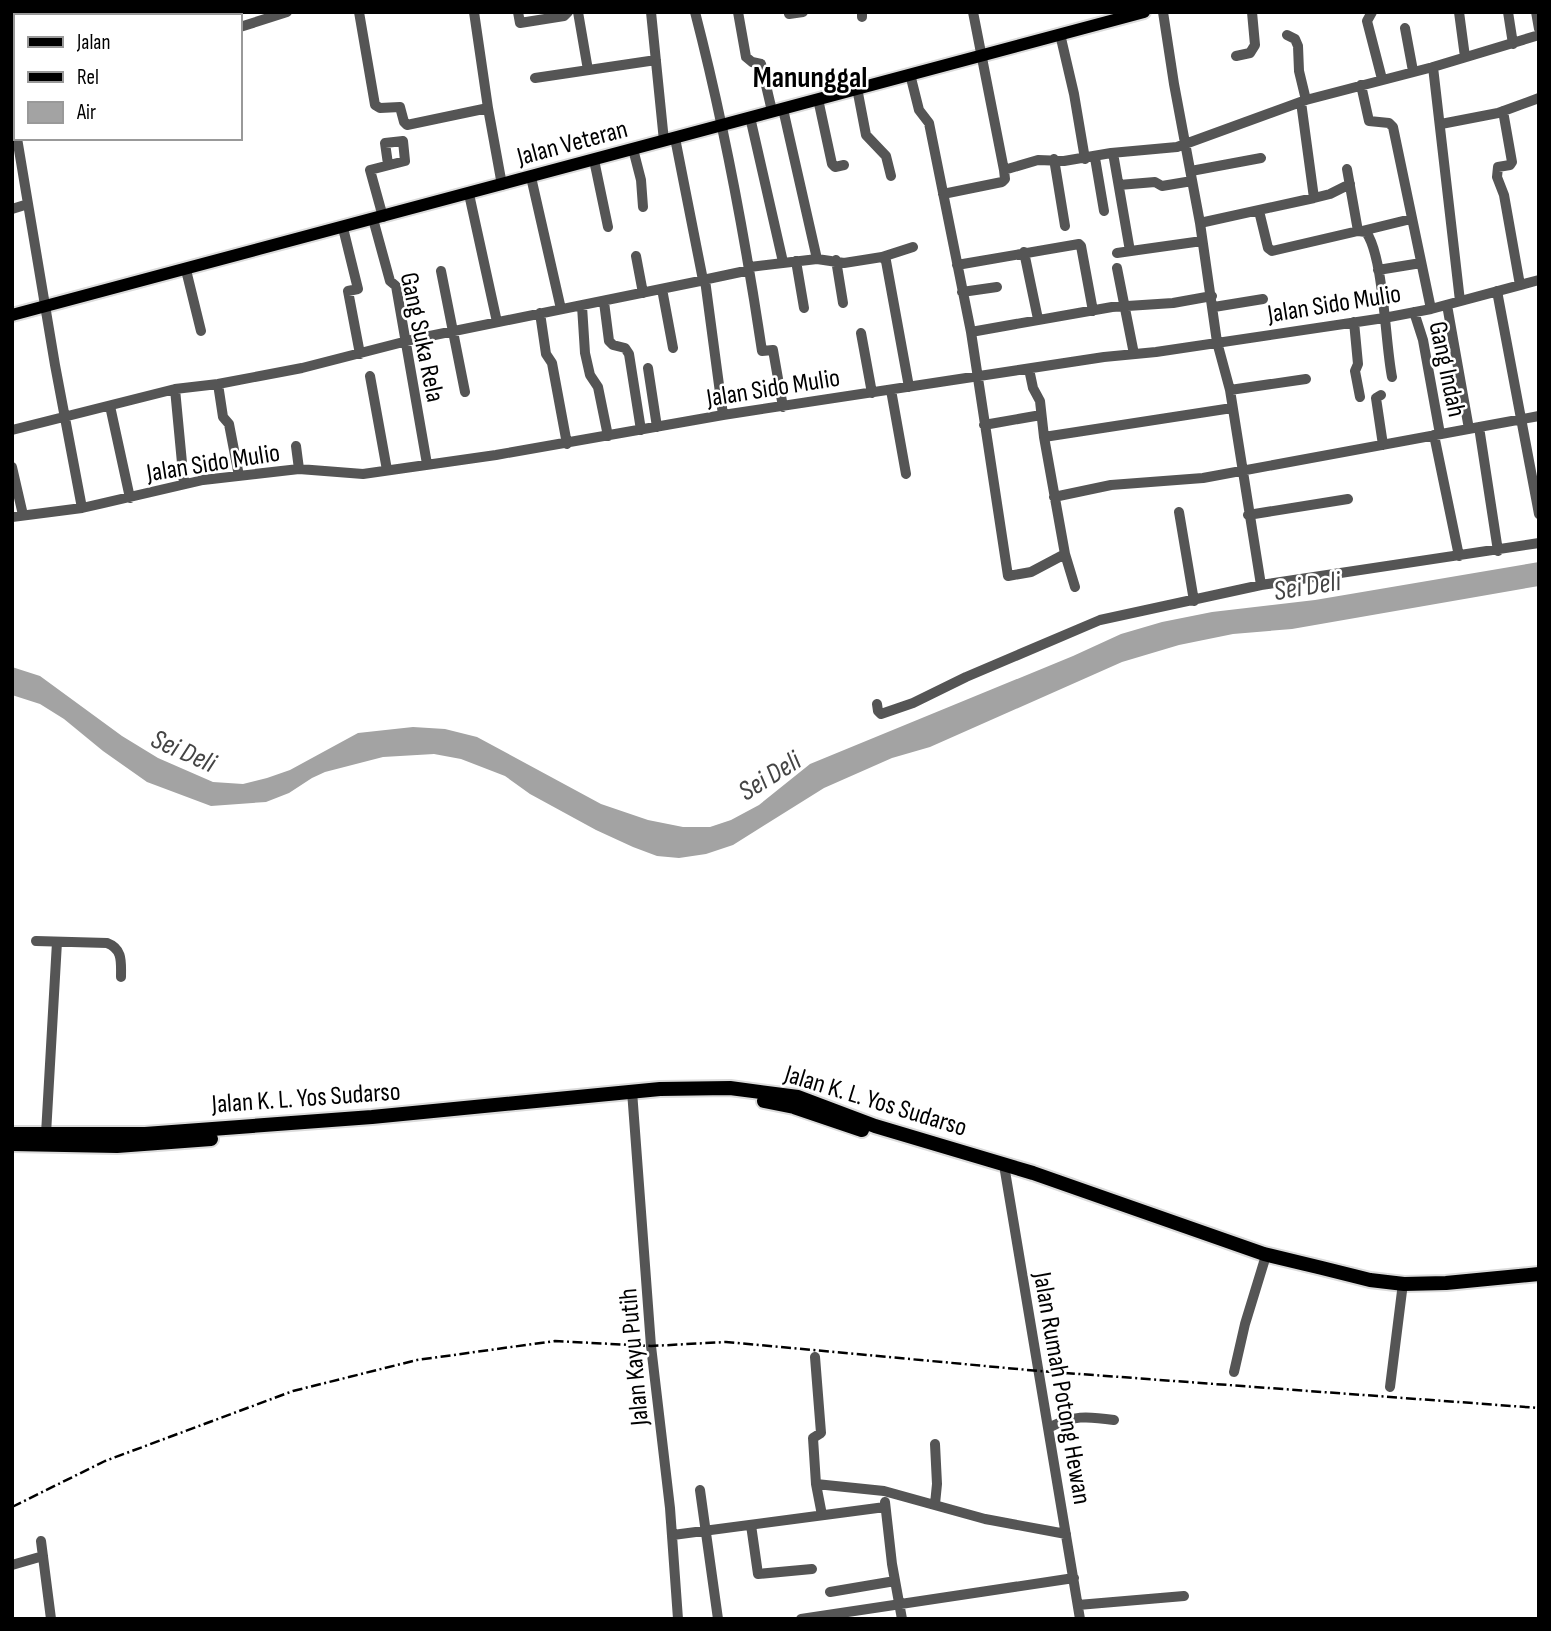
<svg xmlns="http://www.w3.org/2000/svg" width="1551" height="1631" viewBox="0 0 1551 1631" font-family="'Sofia Sans Condensed',sans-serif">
<rect width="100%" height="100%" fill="#fff"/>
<!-- water -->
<path fill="#a3a3a3" d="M1539 562V586L1292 629 1233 634 1179 645 1122 662 930 747 892 758 824 788 733 845 706 854 679 858 657 856 633 847 596 830 530 794 505 776 461 759 434 754 383 757 325 772 312 778 289 793 266 802 211 806 147 782 103 751 64 719 40 704 12 695V667L40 676 122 736 158 758 213 782 243 784 267 778 290 770 358 733 413 727 445 729 477 737 601 804 648 820 683 827H710L731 820 759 805 810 764 1073 656 1121 634 1162 622 1212 612 1315 600Z"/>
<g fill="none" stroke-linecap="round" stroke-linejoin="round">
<!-- major casing -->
<g stroke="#dbdbdb" stroke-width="16">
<path id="major" d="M12 315 1144 12"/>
</g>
<!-- highway casing -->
<g stroke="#dbdbdb" stroke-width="18">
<path id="highway" d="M764 1101 794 1107 862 1130
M12 1134H145L372 1117 660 1089 730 1088 798 1097 875 1126 1033 1173 1264 1254 1322 1268 1370 1280 1404 1284 1446 1283 1539 1274
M12 1144 117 1146 211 1139"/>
</g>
<!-- minor -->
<path stroke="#555" stroke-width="10" d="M96 12 97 16
M359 12 375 105 380 108 400 107 404 122 407 125 488 108
M474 12 488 108 502 185
M518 12 520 23 564 16 568 12
M578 12 588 70
M651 12 664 141
M695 12C724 124 745 237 762 351L773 350 783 407
M738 12 746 57 752 62 761 64 772 111
M862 12V17
M973 12 1004 170
M1372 12 1367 21 1382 79
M1459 12 1465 57
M1508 12 1513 44
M1536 12 1539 29
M789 14 803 12
M240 27 287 12
M1405 28 1413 71
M1060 34 1074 94 1085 159
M1287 35 1295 39 1298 46 1299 71 1306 100
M1236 56 1250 53 1255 45 1252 12
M1433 67 1460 301
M12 70 16 69
M910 74 919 110 929 123 930 128 971 332 1008 576 1031 572 1065 554 1044 437 1040 401 1033 388 1029 369
M535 78 656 60
M1361 85 1369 121 1389 123 1393 127 1431 309
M857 88 866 135 886 156 891 176
M818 99 832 164 835 167 844 165
M1301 102 1314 198
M783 109 817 259
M12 111 16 132
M1503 111 1512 162 1510 165 1498 167 1497 177 1504 195 1520 285
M750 117 783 262
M1441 124 1498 113 1539 98
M17 138 55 365 82 508
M675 138 703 280H705L723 415
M633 149 641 180 643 207
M1113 153 1130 251
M1095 158 1104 211
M1054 159 1065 226
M594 160 608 227
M1347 169 1358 231
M1191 171 1261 158
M531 177 561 309
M1119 185 1155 182 1162 186 1192 181
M469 194 497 322
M943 194 1002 182 1005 179 1004 170 1038 160 1064 161 1111 153 1177 147 1306 100 1433 67 1539 35
M12 209 28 204
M1259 211 1268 248 1272 251 1358 231 1366 232C1384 257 1385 343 1392 377
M383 217 370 170 405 161 403 141 385 143 388 164
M373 219 390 281 396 286 427 464
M1200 223 1314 198 1330 194 1350 184
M343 228 358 289 348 291 360 354
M1362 231 1411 219
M1024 252 1038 319
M1117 253 1202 241
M636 256 643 293
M882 257 913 247
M836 260 843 303
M796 261 804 308
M957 265 1079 244 1081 246 1093 311
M750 267 817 259 844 263 882 257 886 261 909 387
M1117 268 1134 354
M186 270 201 331
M1378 270 1421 263
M441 271 465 392
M703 280 750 270
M662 289 673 348
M1497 291 1539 514
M962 292 997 287
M604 302 609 341 613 345 625 348 629 354 641 430
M1447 305 1469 429
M582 306 585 353 590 375 598 387 608 436
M1214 307 1263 299
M1414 312 1423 340 1440 434
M540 313 546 354 552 363 567 444
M1354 322 1358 364 1355 371 1360 397
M971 332 1112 307 1173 303 1212 296
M861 333 872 393
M648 368 657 427
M370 376 387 470
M218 384 223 417 229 424 239 476
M175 389 184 484
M891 390 906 474
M1230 390 1306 379
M1381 395 1376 398 1383 445
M110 406 130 498
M984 425 1041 415
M1479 427 1498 551
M12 430 175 389 218 384 302 368 415 339 705 280
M1434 435 1459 556
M1044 437 1232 408
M296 446 299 469
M12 467 23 515
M1054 497 1111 485 1203 478 1539 416
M1179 512 1194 601
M1248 515 1348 499
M12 517 82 508 203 480 299 469 363 474 496 455 723 415 1104 357 1156 352 1384 318 1431 309 1539 280
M1065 554 1075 587
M1261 585 1539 543
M877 704 878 711 881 714 913 703 966 677 1100 620 1261 585 1230 390 1217 342 1200 223 1174 84 1163 12
M36 941 107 943C123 949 121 962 121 977
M632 1091 651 1346 670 1508 678 1619
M46 1134 57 942
M1006 1165 1005 1171 1080 1619
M815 1357 821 1433 813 1438 816 1484 822 1515
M1234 1372 1245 1324 1264 1262
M1390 1387 1402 1291
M1048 1428C1073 1415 1087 1416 1114 1420
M816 1484 884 1491 985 1519 1066 1534
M700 1490 718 1619
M885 1502 892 1564 902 1619
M935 1504 937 1484 935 1444
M751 1525 758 1574 812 1569
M673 1535 885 1507
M41 1541 51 1619
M12 1565 43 1556
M830 1592 895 1581
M1078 1605 1184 1596
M801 1619 1074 1578"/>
<!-- major -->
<use href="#major" stroke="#000" stroke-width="12"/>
<!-- highway -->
<use href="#highway" stroke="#000" stroke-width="14"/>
<!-- rail -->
<path stroke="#000" stroke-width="2.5" stroke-dasharray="10 3.5 2 3.5" stroke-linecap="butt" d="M12 1507 105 1461 293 1391 417 1360 555 1341 651 1346 726 1342 1039 1371 1539 1408"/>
</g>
<g text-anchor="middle" stroke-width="5" stroke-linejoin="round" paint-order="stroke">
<!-- street labels -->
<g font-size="26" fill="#000" stroke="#fff">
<text transform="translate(572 142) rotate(-15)" y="9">Jalan Veteran</text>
<text transform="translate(1334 303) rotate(-9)" y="9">Jalan Sido Mulio</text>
<text transform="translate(423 337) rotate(78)" y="9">Gang Suka Rela</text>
<text transform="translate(1448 369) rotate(78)" y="9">Gang Indah</text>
<text transform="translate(773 387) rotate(-9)" y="9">Jalan Sido Mulio</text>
<text transform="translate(213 462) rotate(-9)" y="9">Jalan Sido Mulio</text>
<text transform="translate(306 1097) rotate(-4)" y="9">Jalan K. L. Yos Sudarso</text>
<text transform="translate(876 1100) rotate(17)" y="9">Jalan K. L. Yos Sudarso</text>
<text transform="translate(633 1357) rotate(-95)" y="9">Jalan Kayu Putih</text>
<text transform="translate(1063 1388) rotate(80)" y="9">Jalan Rumah Potong Hewan</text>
</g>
<!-- water labels -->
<g font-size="28" font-style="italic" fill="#444" stroke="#fff">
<text transform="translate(1307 585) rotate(-9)" y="10">Sei Deli</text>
<text transform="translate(184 750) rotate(24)" y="10">Sei Deli</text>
<text transform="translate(769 775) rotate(-32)" y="10">Sei Deli</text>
</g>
<!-- quarter labels -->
<g font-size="30" font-weight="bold" fill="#000" stroke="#fff">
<text x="810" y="87">Manunggal</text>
</g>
</g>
<!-- border -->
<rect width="1551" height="1631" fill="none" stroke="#000000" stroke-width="28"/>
<!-- legend -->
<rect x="14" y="14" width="228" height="126" fill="#ffffff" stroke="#999999" stroke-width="2"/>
<rect x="28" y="37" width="35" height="10" fill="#000000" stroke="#999999" stroke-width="2"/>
<text x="77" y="49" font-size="21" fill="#000000">Jalan</text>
<rect x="28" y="72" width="35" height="10" fill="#000000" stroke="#999999" stroke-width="2"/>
<text x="77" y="84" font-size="21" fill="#000000">Rel</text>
<rect x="28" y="102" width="35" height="21" fill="#a3a3a3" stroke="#999999" stroke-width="2"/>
<text x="77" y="119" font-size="21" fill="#000000">Air</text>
</svg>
